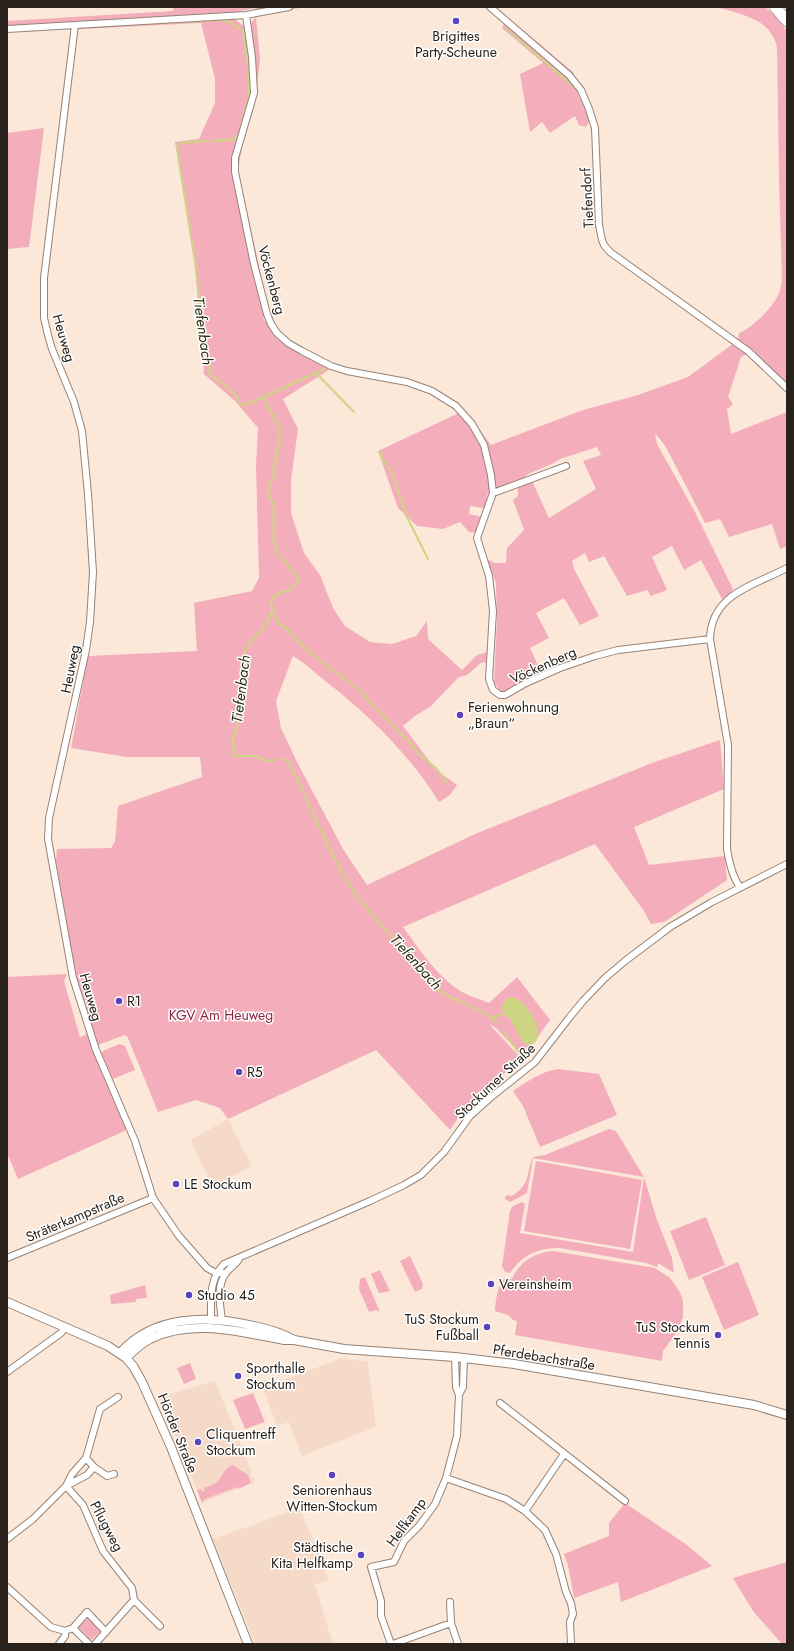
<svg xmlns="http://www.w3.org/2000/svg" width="794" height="1651" viewBox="0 0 794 1651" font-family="Jost,sans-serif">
<rect width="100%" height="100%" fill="#fbe8d9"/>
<!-- built -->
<path fill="#f5dbc7" d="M228 1119 252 1166 212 1187 191 1140Z
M342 1358 368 1362 376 1427 302 1456 289 1422 277 1426 263 1388Z
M215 1381 252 1473 250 1474 251 1478 254 1477 255 1482 202 1503 160 1397Z
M300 1508 329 1580 315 1584 333 1644H255L213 1539Z"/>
<!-- green -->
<path fill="#f4adbb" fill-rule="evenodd" d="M174 7H305L262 15 256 17 260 59 256 98 243 141 238 170 269 312 263 318 276 338 301 355 332 368 283 399 298 429 291 480V513L304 553 320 575 334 610 345 626 370 642 392 644 416 636 427 621 428 639 462 670 477 655 488 652V662L481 663 467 675 459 677 430 707 415 716 403 726 436 770 457 785 450 795 439 802C410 755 368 714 324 680 314 672 304 662 293 656L276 701 281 728 297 762 343 849 367 885 475 834 652 763 720 740 724 789 634 827 649 865 725 856 727 880 664 922 651 924 644 911 595 844 403 927C420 950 436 975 460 991 469 996 480 999 489 1003L517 977 550 1020 523 1057 495 1027 490 1025 521 1058C513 1069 500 1076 489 1085 473 1098 461 1113 450 1130L376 1050 228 1119 220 1108 196 1100 158 1112 128 1038 125 1035 98 1045 75 972 56 861 57 849 111 848 115 842 118 806 202 777 200 757H127L71 748 88 656 197 651 194 603 252 591 259 578 256 466 258 428 236 402 204 374 195 267 175 142 199 139 215 103V79L201 23 81 29 67 27 7 32V21L173 11ZM255 8 256 17 251 23 242 25 234 18 240 11Z
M493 7H496L574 73 573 83 590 120 586 127 579 125 575 116 550 133 542 122 530 132 520 74 543 63 502 28 506 19Z
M717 7H765L779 19 787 32V388L753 351 741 357 728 397 733 404 727 409 731 434 787 412V546L780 549 772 524 729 537 720 519 705 523 666 447 655 433 657 444 695 512 733 589 731 593 722 599 701 560 684 570 672 546 652 557 667 590 651 596 647 590 627 596 604 556 589 562 585 553 572 561 574 569 599 616 580 625 564 598 536 613 549 638 530 648 541 672 506 691H500L494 682 497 622 496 583 487 559 495 563H506L507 548 524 530 513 500 518 496V487L532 481 549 518 596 489 583 461 601 455 597 447 560 459 552 464 528 474 522 480 495 489 487 495V502L484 508 470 506 469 514 482 517 477 533 469 532 460 522 443 529 417 526 398 508 378 451 459 413 473 421 491 445 583 410 638 395 688 377 738 340 739 333C752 328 771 309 777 297 781 291 781 285 782 278L779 177 777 47C770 18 742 15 717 7Z
M44 128 29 247 7 249V133Z
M67 974 64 981 80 1037 87 1034 97 1060 127 1130 18 1179 7 1153V977Z
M119 1044 125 1046 135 1070 113 1079 101 1052Z
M558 1069 599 1074 617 1115 540 1147 523 1106 513 1091C528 1081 540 1072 558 1069Z
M609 1129 616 1131 644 1177 656 1217 672 1258 674 1273 658 1263 657 1267 646 1263 560 1248C538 1248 522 1255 510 1273L505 1272 502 1266 510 1211 513 1206 522 1202 525 1204 520 1233 633 1252 644 1177 533 1158 527 1193 510 1202 505 1199 506 1195 512 1196C532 1183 525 1175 533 1157L545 1155Z
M536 1161 642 1180 630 1249 524 1231Z
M706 1217 725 1265 689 1280 670 1231Z
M553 1251 655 1268 670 1278 680 1292 683 1301V1317L677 1332 663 1351 662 1361 515 1335 517 1321 513 1320 508 1315 495 1311C495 1304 498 1284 504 1279H512C520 1261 534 1253 553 1251Z
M410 1256 423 1284 422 1289 415 1292 400 1261Z
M738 1262 759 1315 724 1330 702 1277Z
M380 1270 389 1289 390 1291 379 1293 371 1274Z
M365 1277 380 1312 376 1310 369 1312 359 1289 360 1279Z
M145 1285 147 1298 136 1299V1302L111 1304 110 1295Z
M190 1363 196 1379 184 1384 177 1368Z
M253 1393 265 1422 245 1429 233 1400Z
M233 1465 248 1475 251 1483 238 1489 237 1487 205 1499 202 1503 197 1490 201 1489 202 1491H205L204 1488C209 1486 216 1484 219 1480 223 1474 226 1467 233 1465Z
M625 1503 687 1545 712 1566 621 1602 618 1582 574 1598 568 1565 564 1554 609 1536V1523Z
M787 1562V1644H782L753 1611 733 1578Z
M88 1618 101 1631 91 1640 78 1627Z"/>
<!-- water -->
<path fill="#ced582" d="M512 997C527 999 551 1040 529 1046 518 1041 516 1026 509 1018 506 1016 502 1012 502 1008 502 1002 507 998 512 997Z"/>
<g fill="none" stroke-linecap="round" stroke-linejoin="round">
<!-- stream -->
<path stroke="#ced582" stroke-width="2" d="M157 23 222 20 231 23 243 31 249 70V97L241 126
M505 28 573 86
M206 141 181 143 178 145 177 148 195 261 209 373C220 383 235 390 240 404L245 405 263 397 276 422 281 430 274 469 275 473 268 490C270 497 274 504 274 511 275 523 272 536 276 548 280 560 293 568 299 580L289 590 277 594 271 600C271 603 272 606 272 609 272 617 258 637 251 640 238 659 245 671 243 691 243 697 237 702 236 709 236 715 239 721 237 727 235 735 228 743 235 750V756H256L266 761 274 760
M211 141 235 139 239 134
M316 373 354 412
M263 397 325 369
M381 452 382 459 391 471 406 515 428 559
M272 611 279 624 285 627 309 652 358 689 408 741 420 755 437 769 446 782
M281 759 288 761C311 804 327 851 354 892 369 914 390 934 408 953 417 962 422 975 432 984 450 1003 477 1004 496 1022
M492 1018 505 1013
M504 1032 523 1059"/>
<!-- minor casing -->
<g stroke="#958376" stroke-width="8">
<path id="minor" d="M490 7 569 75 581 90 589 109 595 128 599 225 602 240 604 245 610 252 748 351 787 388
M246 15 252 57 254 93 235 158V172L254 264 267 314 271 324 277 333 288 343 302 351 331 366 347 371 407 382 432 391 456 406 472 424 484 445 491 475 493 493
M75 25 44 278V318L48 335 52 349 74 402 82 431 88 494 93 572 90 622 86 650 49 818 48 839 73 978 96 1050 135 1141 153 1198 179 1236 207 1268 216 1273H226
M7 29 246 15 289 7
M566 466 493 493 477 538 489 576 493 611 489 679 493 690 500 695H505L526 683 560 668 595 656 618 650 710 639
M740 887C732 877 729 861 727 849L728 745 710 639C711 594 753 586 787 568
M7 1258 153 1198
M211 1319C211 1299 209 1279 224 1264L370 1201 404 1185 421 1175 444 1152 470 1116 490 1098 535 1062 569 1018 583 1001 605 978 625 961 670 927 712 902 787 864
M222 1320C220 1304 216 1287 226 1273 230 1267 236 1265 239 1259
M455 1357 456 1387 459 1395
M7 1372 61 1333 65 1327
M500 1403 625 1501
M94 1467 107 1476 114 1474
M446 1478 506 1499 525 1511 545 1530 556 1554 566 1592 571 1603 573 1614 570 1622 571 1644
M66 1486 72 1474 86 1458 100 1409 118 1397
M66 1486 87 1475 94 1467 86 1458
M525 1511 564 1454
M7 1539 33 1519 66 1486 83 1505 103 1551 132 1588 134 1600 160 1626
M7 1587 51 1627 65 1631 73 1628 89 1644
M450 1602 451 1623 458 1644
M73 1628 87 1612 106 1632
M59 1644 65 1636V1631
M95 1644 134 1600
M391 1644 381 1616V1601L371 1567 394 1562 404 1541 419 1526 435 1504 446 1478 457 1436 459 1395 463 1387 464 1358
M393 1644 451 1623"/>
</g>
<!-- secondary casing -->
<g stroke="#958376" stroke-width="10">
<path id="secondary" d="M7 1302 108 1346 126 1358 133 1366 142 1382 171 1447 248 1644
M120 1353C154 1315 207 1315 254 1326 268 1329 282 1333 294 1340
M126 1358C133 1351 141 1343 150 1339 191 1318 241 1332 284 1340H294L344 1349 455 1357 514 1364 754 1405 787 1415"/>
</g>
<!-- motorway casing -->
<g stroke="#958376" stroke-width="12">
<path id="motorway" d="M775 7 787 21"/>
</g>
<!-- minor -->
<use href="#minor" stroke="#fff" stroke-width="6"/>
<!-- secondary -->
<use href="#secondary" stroke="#fff" stroke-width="8"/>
<!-- motorway -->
<use href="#motorway" stroke="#fff" stroke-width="11"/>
</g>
<!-- markers -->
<g fill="#5a43bb" stroke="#fff" stroke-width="1.5">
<circle cx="456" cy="21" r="4"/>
<circle cx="460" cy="715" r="4"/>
<circle cx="119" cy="1001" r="4"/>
<circle cx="239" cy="1072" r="4"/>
<circle cx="176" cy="1184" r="4"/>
<circle cx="491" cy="1284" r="4"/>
<circle cx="189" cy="1295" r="4"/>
<circle cx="487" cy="1327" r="4"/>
<circle cx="718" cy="1335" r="4"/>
<circle cx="238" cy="1376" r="4"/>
<circle cx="198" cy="1442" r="4"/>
<circle cx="332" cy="1475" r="4"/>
<circle cx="361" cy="1555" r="4"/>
</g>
<g text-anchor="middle" stroke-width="3" stroke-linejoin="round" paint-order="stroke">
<!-- poi labels -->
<g font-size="14" fill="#29221c" stroke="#fff" text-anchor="start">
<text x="456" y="41" text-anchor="middle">Brigittes<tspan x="456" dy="16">Party-Scheune</tspan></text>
<text x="468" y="712">Ferienwohnung<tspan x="468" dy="16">„Braun“</tspan></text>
<text x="127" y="1006">R1</text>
<text x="247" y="1077">R5</text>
<text x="184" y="1189">LE Stockum</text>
<text x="499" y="1289">Vereinsheim</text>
<text x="197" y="1300">Studio 45</text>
<text x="479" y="1324" text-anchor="end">TuS Stockum<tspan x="479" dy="16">Fußball</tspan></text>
<text x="710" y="1332" text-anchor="end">TuS Stockum<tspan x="710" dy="16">Tennis</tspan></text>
<text x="246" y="1373">Sporthalle<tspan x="246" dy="16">Stockum</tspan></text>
<text x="206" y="1439">Cliquentreff<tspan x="206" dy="16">Stockum</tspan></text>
<text x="332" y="1495" text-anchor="middle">Seniorenhaus<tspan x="332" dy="16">Witten-Stockum</tspan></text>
<text x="353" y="1552" text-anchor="end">Städtische<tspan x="353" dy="16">Kita Helfkamp</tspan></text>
</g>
<!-- street labels -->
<g font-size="14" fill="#29221c" stroke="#fff">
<text transform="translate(587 198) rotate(-93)" y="5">Tiefendorf</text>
<text transform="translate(272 280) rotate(75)" y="5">Vöckenberg</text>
<text transform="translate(64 338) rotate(74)" y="5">Heuweg</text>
<text transform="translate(543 665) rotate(-24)" y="5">Vöckenberg</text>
<text transform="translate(70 669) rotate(-79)" y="5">Heuweg</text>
<text transform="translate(91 997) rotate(74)" y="5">Heuweg</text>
<text transform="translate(495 1081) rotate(-43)" y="5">Stockumer Straße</text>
<text transform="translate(75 1217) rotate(-23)" y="5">Sträterkampstraße</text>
<text transform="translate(544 1357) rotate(9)" y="5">Pferdebachstraße</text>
<text transform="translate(178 1433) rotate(68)" y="5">Hörder Straße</text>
<text transform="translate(406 1522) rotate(-54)" y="5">Helfkamp</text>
<text transform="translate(107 1526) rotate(62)" y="5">Pflugweg</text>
</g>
<!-- park labels -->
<g font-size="14" fill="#8b2746" stroke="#fff">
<text x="221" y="1020">KGV Am Heuweg</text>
</g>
<!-- water labels -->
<g font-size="15" font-style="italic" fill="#2d300c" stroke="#fff">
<text transform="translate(203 331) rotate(82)" y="5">Tiefenbach</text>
<text transform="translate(241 689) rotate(-83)" y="5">Tiefenbach</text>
<text transform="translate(416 962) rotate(48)" y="5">Tiefenbach</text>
</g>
</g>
<!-- border -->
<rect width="794" height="1651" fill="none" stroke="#29221c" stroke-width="16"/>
</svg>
